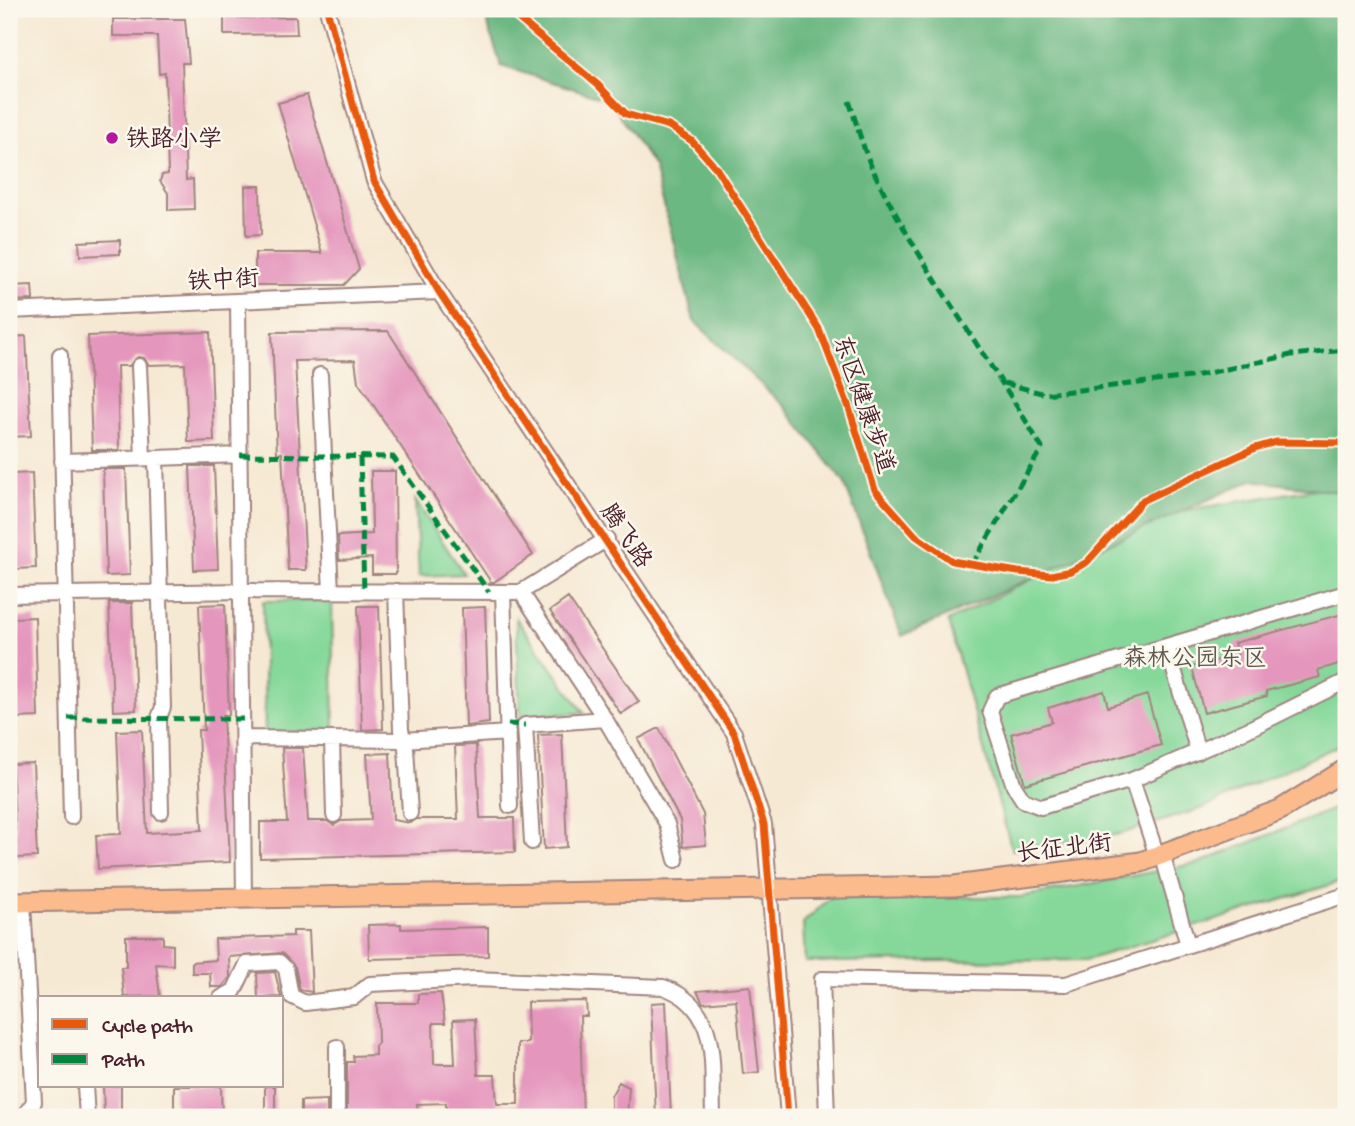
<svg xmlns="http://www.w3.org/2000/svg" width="1355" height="1126" viewBox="0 0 1355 1126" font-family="'Gochi Hand','LXGW WenKai TC',sans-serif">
<rect width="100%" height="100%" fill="#fbf7ec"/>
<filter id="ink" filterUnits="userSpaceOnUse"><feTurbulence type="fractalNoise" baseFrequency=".0143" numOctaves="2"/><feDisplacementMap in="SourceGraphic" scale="14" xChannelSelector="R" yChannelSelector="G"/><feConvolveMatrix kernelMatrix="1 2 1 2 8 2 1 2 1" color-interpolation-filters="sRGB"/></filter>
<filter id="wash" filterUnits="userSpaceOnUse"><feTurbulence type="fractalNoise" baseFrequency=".00686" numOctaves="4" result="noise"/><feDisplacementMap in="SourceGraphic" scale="28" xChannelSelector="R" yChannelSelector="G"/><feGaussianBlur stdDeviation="1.57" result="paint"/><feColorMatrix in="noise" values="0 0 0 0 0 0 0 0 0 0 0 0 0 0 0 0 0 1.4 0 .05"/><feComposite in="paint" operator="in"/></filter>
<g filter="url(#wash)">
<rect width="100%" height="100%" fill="#f6e9d3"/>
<!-- green -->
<path fill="#85d89a" stroke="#687c62" stroke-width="2" d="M229 9H283L285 15 229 20Z
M1346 484V742L1203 808 1120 834 1012 850 948 621 1163 514Z
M415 500 464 574 419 576Z
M332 600 334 732 265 733 263 601Z
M516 618 584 713 520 716Z
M1346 804V880L1086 960 805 962 803 923 831 897H1021L1199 863Z"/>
<!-- forest -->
<path fill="#6cb882" stroke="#5b6c56" stroke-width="2" d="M483 9H1346V493L1252 480 902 636 844 482 784 406 694 321 654 167 610 100 501 66Z"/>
<g id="blocks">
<!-- building -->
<path fill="#e596bd" d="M296 17 297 34 224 35V18Z
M113 19H185L189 63H182L186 180 193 179 194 209 168 210V193L160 181 162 175 168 174 165 73 159 74 157 36H113Z
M307 95 359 269 344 285H255V253H322L278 103Z
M245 186H260L261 235 246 236Z
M120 240V254L80 256 79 242Z
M32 285 33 300 9 301V286Z
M388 331 533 555 494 582H491L358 382 355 360 295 361 306 570H288L282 453 277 454 272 332Z
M210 332 214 441 188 442 185 364 149 365 144 358 138 357 129 366H117L119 450H92L88 336Z
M26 336 31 436 9 437V337Z
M190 466H214L218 569 194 570Z
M103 469H126L130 575 106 576Z
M371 471H395L396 574H372V558L339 560 338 536 372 534Z
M32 473 36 568 16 569 12 474Z
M568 598 639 702 621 714 550 611Z
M109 603H132L136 710 113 711Z
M225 604 229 715H223L230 862 98 869 96 835 121 834 117 731 142 730 147 833 202 830 198 730H204L199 605Z
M358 606H379L383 729 362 730Z
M485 607 489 723 466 726 462 608Z
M1346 613V662L1318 670 1320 677 1266 691 1267 696 1204 713 1192 667 1237 655 1234 643Z
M35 617 38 717 16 718 13 618Z
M1104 691 1108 707 1147 695 1161 745 1025 784 1011 734 1052 722 1048 708Z
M659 728 703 814 706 845 683 847 680 820 638 739Z
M562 734 567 847 544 849 538 735Z
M476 745 480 818H514L515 852 260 858V822H287L282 748H303L308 821H327L334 825 341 821 371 820 367 754 390 753 393 820 410 823 417 819H458L455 746Z
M33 763 37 857 17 858 12 764Z
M14 916 16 947 9 948V917Z
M401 924V929L488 927V956L369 959 368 925Z
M293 931H309L312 992 300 990 295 967 282 953 229 957 230 977 222 987H211L210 973H192V962L216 960 215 939 293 936Z
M126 936H163V944L173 945V965L156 964 160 996 124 997 121 967H126Z
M275 972 281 997 258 998 257 973Z
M750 986 759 1072 743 1074 736 1000 703 1003 697 991Z
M441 993 445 1023H433L434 1064H455L453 1020 475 1019 478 1075H495L497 1104H518V1043H528L527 1002 586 1001 587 1016H580L583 1117H446V1103L417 1104 418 1117H347V1062H354L353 1056 375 1055V1046L378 1043 377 1003H418V994Z
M666 1002 671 1117H656L651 1003Z
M619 1082 629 1087 627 1117H611V1096Z
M103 1086H121V1117H104Z
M174 1086H221L222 1117H174Z
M265 1086H275V1117H265Z
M327 1100V1117H301V1101Z"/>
</g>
</g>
<g filter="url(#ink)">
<use href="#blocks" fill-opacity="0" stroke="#a0847f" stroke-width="2"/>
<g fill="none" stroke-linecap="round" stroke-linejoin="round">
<!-- minor casing -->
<g stroke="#a0847f" stroke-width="18">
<path id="minor" d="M327 9 374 181 439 292 734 733 764 824 788 1117
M238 301 244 898
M9 311 439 292
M60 355 71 817
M139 366 143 458
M320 375 331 591
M156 458 240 455
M62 461 156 458 163 707 159 718 161 812
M396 591 401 730 406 748 410 813
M503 592 510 806
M521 592 605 719 667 824 676 860
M1346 593 997 696 990 711 1014 786 1023 800 1041 807 1132 780 1247 730 1346 681
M9 595 242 591 521 592 607 539
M1167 646 1198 752
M243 738 403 740 508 733
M332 739 334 815
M1132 780 1157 856
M532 842 525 725 605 719
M1162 854 1188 945
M221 998 234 991 247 964 279 962 286 969 291 996 305 1003 354 997 370 984 475 979 663 987C722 1007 711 1067 713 1117
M337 1047V1117
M85 1086 87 1117
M23 1117 34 1102 23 902
M827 1117 822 979 1066 984 1346 895"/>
</g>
<!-- major casing -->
<g stroke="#a0847f" stroke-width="23">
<path id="major" d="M9 902 954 886 1141 862 1280 810 1346 769"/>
</g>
<!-- minor -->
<use href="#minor" stroke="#fff" stroke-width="14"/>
<!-- major -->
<use href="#major" stroke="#fbbb8c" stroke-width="19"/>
<!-- quiet -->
<path stroke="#00873e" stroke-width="5" stroke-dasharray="10 5" stroke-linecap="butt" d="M849 101C857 124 863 150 874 172 921 269 988 355 1042 448L972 564
M1004 383 1045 394 1190 377 1291 355 1346 350
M240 455 393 457 489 592
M360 457 364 591
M68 718 243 719
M508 724 525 725"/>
<!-- cycleway casing -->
<g stroke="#fbf7ec" stroke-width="11">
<path id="cycleway" d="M327 9 374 181 439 292 734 733 764 824 788 1117
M507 9 598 85 626 114 669 126 692 141 716 168 819 329 848 405 875 490 916 536 952 561 1018 572 1051 575 1071 571 1087 562 1143 500 1255 448 1276 442 1346 443"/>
</g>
<!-- cycleway -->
<use href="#cycleway" stroke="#e8590c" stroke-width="7"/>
</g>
</g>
<!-- markers -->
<circle fill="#b5179e" stroke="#fbf7ec" stroke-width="2.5" cx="112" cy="138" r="7"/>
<g text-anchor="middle" stroke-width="5" stroke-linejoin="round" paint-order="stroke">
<!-- poi labels -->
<g font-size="24" fill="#4a1f2b" stroke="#fbf7ec" text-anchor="start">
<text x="126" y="146">铁路小学</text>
</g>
<!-- street labels -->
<g font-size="24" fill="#4a1f2b" stroke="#fbf7ec">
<text transform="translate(223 279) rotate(-3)" y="8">铁中街</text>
<text transform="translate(865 404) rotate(71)" y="8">东区健康步道</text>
<text transform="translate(627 535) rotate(56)" y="8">腾飞路</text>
<text transform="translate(1064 847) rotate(-7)" y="8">长征北街</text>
</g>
<!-- park labels -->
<g font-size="24" fill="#5c564c" stroke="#fbf7ec">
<text x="1195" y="665">森林公园东区</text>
</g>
</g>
<!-- margin -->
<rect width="1355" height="1126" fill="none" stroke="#fbf7ec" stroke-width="35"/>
<!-- legend -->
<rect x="38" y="996" width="245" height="91" fill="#fbf7ec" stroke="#b4a19f" stroke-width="2"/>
<rect x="52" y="1019" width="35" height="10" fill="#e8590c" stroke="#b4a19f" stroke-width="2"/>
<text x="102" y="1032" font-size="21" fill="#4a1f2b">Cycle path</text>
<rect x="52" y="1054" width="35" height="10" fill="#00873e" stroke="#b4a19f" stroke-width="2"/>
<text x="102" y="1066" font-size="21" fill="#4a1f2b">Path</text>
</svg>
